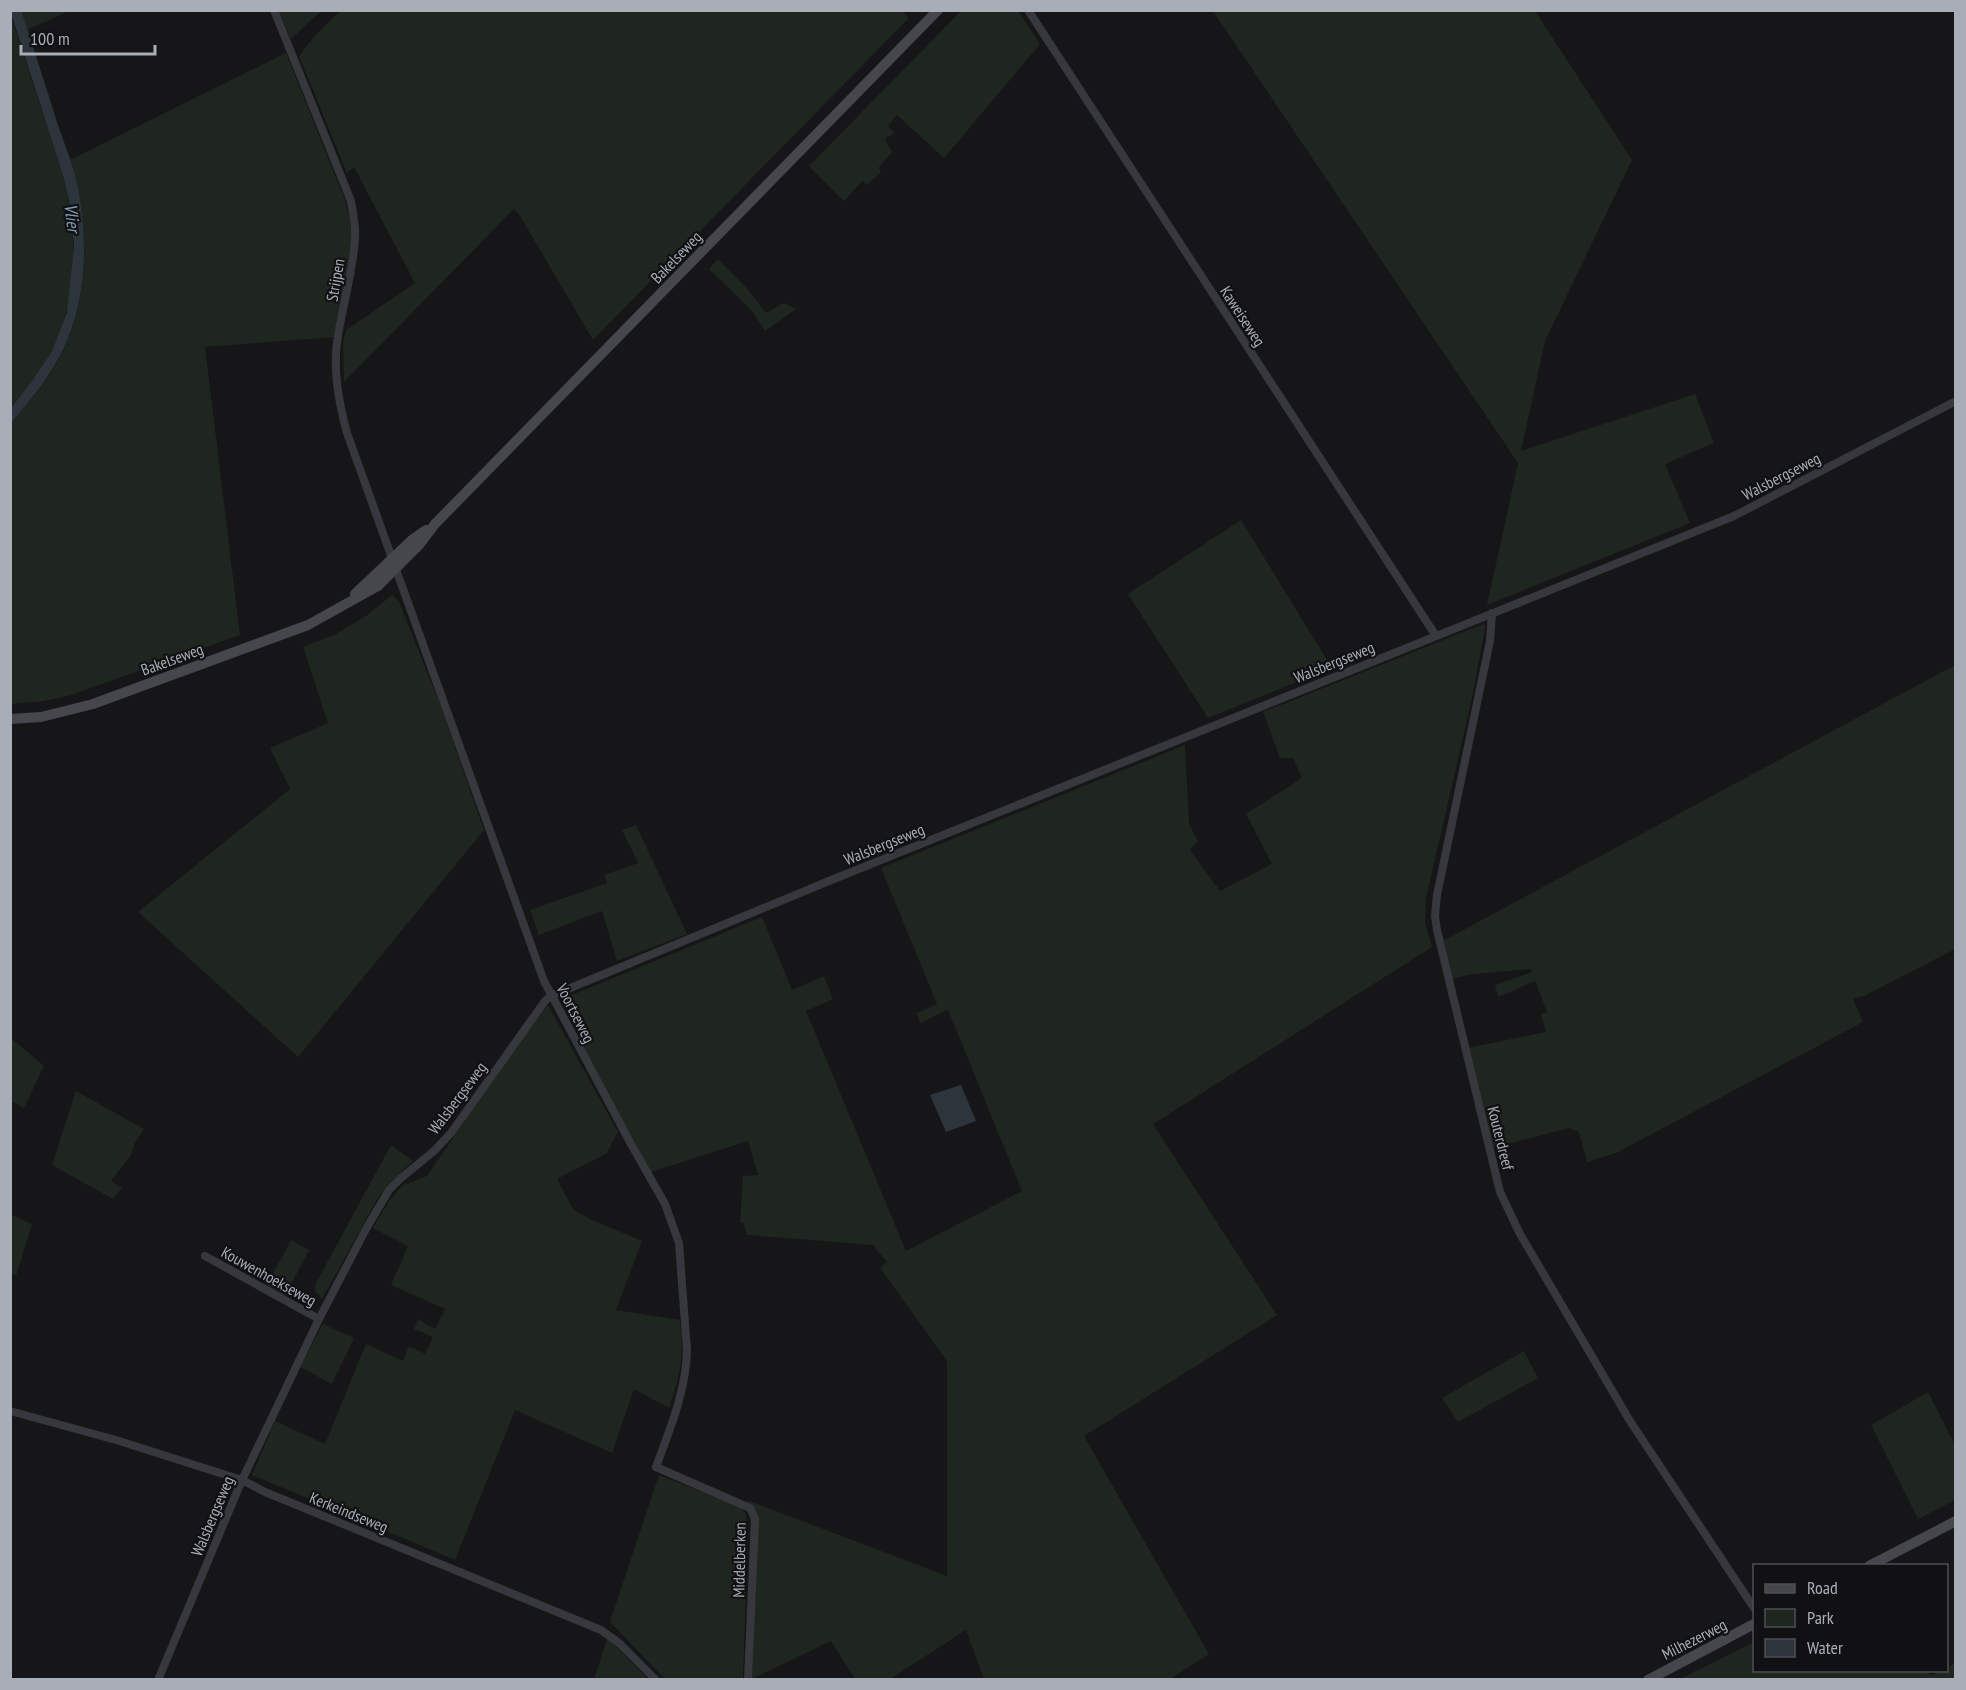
<svg xmlns="http://www.w3.org/2000/svg" width="1966" height="1690" viewBox="0 0 1966 1690" font-family="'PT Sans Narrow',sans-serif">
<rect width="100%" height="100%" fill="#161618"/>
<!-- green -->
<path fill="#1e261f" d="M902 10 909 18 593 340 520 216 514 209 344 382 343 344 346 330 415 283 354 167 347 173 299 56 313 38 340 11Z
M21 11V10L69 11 27 30Z
M279 11H321L291 39Z
M961 11H1018L1040 44 944 158 897 115 888 126 895 133 885 139 892 152 879 167 881 173 866 185 863 180 844 201 809 166Z
M1213 11H1535L1632 160 1545 341 1521 451 1695 394 1714 443 1665 464 1690 523 1487 605 1518 463Z
M10 13 64 179C77 235 79 299 51 352 40 372 25 390 11 408Z
M286 53 345 200 350 219 352 239 335 337 205 347 240 635 71 695 44 701 11 704V423C28 403 45 384 58 361 91 302 90 223 70 160Z
M718 259 746 287 766 313 784 303 796 309 765 331 752 311 709 269Z
M1241 520 1332 668 1208 718 1128 594Z
M392 595 399 602 441 707 484 830 298 1057 138 912 290 789 270 748 328 723 303 647 336 634 366 616Z
M1486 623 1471 703 1426 898 1425 922 1432 947 1153 1124 1277 1315 1084 1436 1209 1654 1170 1679H984L966 1630 890 1679H855L831 1641 752 1679 758 1535 756 1514 747 1500 947 1576V1361L880 1268 887 1262 873 1245 747 1235 744 1224 740 1222 743 1176 758 1175 748 1141 651 1172 585 1051 562 999 762 917 792 990 824 976 833 999 806 1011 906 1251 1022 1191 948 1010 920 1023 917 1013 937 1004 881 868 1185 745 1189 824 1198 841 1190 850 1220 891 1272 864 1246 814 1302 778 1293 758H1280L1263 712Z
M1955 665V949L1866 995 1853 999 1863 1022 1616 1153 1587 1162 1579 1132 1569 1128 1492 1148 1468 1048 1546 1032 1541 1014 1547 1012 1535 981 1498 997 1495 985 1532 972 1531 969 1473 974 1451 979 1443 941Z
M636 825 687 934 617 961 602 911 539 935 530 910 607 883 604 875 638 863 622 830Z
M548 1005 618 1132 606 1154 557 1179 573 1209 590 1219 642 1241 616 1310 680 1320C684 1359 681 1372 669 1408L634 1389 612 1453 515 1410 455 1560 252 1475 275 1421 325 1444 366 1344 403 1361 409 1346 425 1354 433 1337 414 1329 418 1319 435 1329 445 1309 391 1285 408 1246 373 1228 389 1201 403 1185 427 1176 514 1048Z
M11 1038 44 1066 24 1108 11 1101Z
M76 1091 144 1129 134 1144 131 1155 111 1181 122 1188 113 1199 52 1165Z
M391 1145 413 1161 389 1184 379 1196 322 1299 315 1291V1285Z
M10 1214 32 1224 16 1276 11 1273Z
M291 1240 309 1250 285 1296 267 1285Z
M323 1324 354 1338 332 1384 300 1367Z
M1524 1351 1538 1378 1458 1422 1442 1398Z
M1928 1392 1955 1445V1500L1918 1519 1871 1425Z
M659 1475 740 1507 746 1514 748 1534 743 1679H665L610 1622Z
M607 1639 610 1640 648 1679 594 1680Z
M1754 1642V1670H1927L1930 1676 1941 1671 1946 1670 1947 1668 1955 1663V1679H1680Z"/>
<!-- water -->
<path fill="#2c353c" d="M21 10C33 47 45 83 56 119 62 138 70 156 75 175 87 224 88 281 72 328 60 365 35 395 11 423V408L32 381 52 351 67 312 74 246 69 201 64 179 11 13V11Z
M961 1085 976 1121 946 1132 930 1095Z"/>
<g fill="none" stroke-linecap="round" stroke-linejoin="round">
<!-- street -->
<path stroke="#37383d" stroke-width="8" d="M274 10 351 201C353 213 356 226 355 238 353 273 342 307 337 342 333 372 339 404 347 433L544 981 631 1144 665 1204 679 1243 687 1350C686 1391 670 1429 656 1467L750 1508 755 1519 748 1680
M1028 10 1436 636
M1492 613 1490 641 1437 895 1435 916 1437 930 1500 1192 1520 1234 1630 1421 1754 1608
M205 1256 319 1319
M10 1411 116 1440 242 1480 265 1492 601 1630 619 1643 656 1680
M158 1680 242 1480 319 1319 366 1229 389 1190 400 1179 434 1151 451 1133 545 1001 551 996 829 881 1734 516 1956 401"/>
<!-- secondary -->
<path stroke="#45474d" stroke-width="10" d="M355 594 413 539 426 530
M10 719 41 717 93 704 308 625 378 586 419 545 435 524 938 10
M1869 1566 1956 1521
M1648 1680 1754 1624"/>
</g>
<g text-anchor="middle" stroke-width="4.5" stroke-linejoin="round" paint-order="stroke">
<!-- street labels -->
<g font-size="16" fill="#a8adb8" stroke="#111113">
<text transform="translate(676 257) rotate(-46)" y="6">Bakelseweg</text>
<text transform="translate(335 280) rotate(-80)" y="6">Strijpen</text>
<text transform="translate(1243 316) rotate(57)" y="6">Kaweiseweg</text>
<text transform="translate(1781 476) rotate(-27)" y="6">Walsbergseweg</text>
<text transform="translate(172 659) rotate(-20)" y="6">Bakelseweg</text>
<text transform="translate(1334 662) rotate(-22)" y="6">Walsbergseweg</text>
<text transform="translate(884 844) rotate(-22)" y="6">Walsbergseweg</text>
<text transform="translate(576 1013) rotate(63)" y="6">Voortseweg</text>
<text transform="translate(457 1098) rotate(-53)" y="6">Walsbergseweg</text>
<text transform="translate(1501 1138) rotate(76)" y="6">Kouterdreef</text>
<text transform="translate(269 1276) rotate(29)" y="6">Kouwenhoekseweg</text>
<text transform="translate(349 1512) rotate(22)" y="6">Kerkeindseweg</text>
<text transform="translate(212 1516) rotate(-67)" y="6">Walsbergseweg</text>
<text transform="translate(739 1560) rotate(-89)" y="6">Middelberken</text>
<text transform="translate(1694 1639) rotate(-27)" y="6">Milhezerweg</text>
</g>
<!-- water labels -->
<g font-size="18" font-style="italic" fill="#7f9bb3" stroke="#111113">
<text transform="translate(72 218) rotate(83)" y="6">Vlier</text>
</g>
</g>
<!-- border -->
<rect width="1966" height="1690" fill="none" stroke="#a8adb8" stroke-width="24"/>
<!-- legend -->
<rect x="1753" y="1564" width="195" height="108" fill="#111113" stroke="#4d4f55" stroke-width="1.5"/>
<rect x="1765" y="1584" width="30" height="9" fill="#45474d" stroke="#4d4f55" stroke-width="1.5"/>
<text x="1807" y="1594" font-size="18" fill="#a8adb8">Road</text>
<rect x="1765" y="1609" width="30" height="18" fill="#1e261f" stroke="#4d4f55" stroke-width="1.5"/>
<text x="1807" y="1624" font-size="18" fill="#a8adb8">Park</text>
<rect x="1765" y="1639" width="30" height="18" fill="#2c353c" stroke="#4d4f55" stroke-width="1.5"/>
<text x="1807" y="1654" font-size="18" fill="#a8adb8">Water</text>
<!-- scale -->
<path d="M21 45v9h134v-9" fill="none" stroke="#a8adb8" stroke-width="3"/>
<text x="30" y="45" font-size="18" fill="#a8adb8" stroke="#111113" stroke-width="4.5" paint-order="stroke">100 m</text>
</svg>
